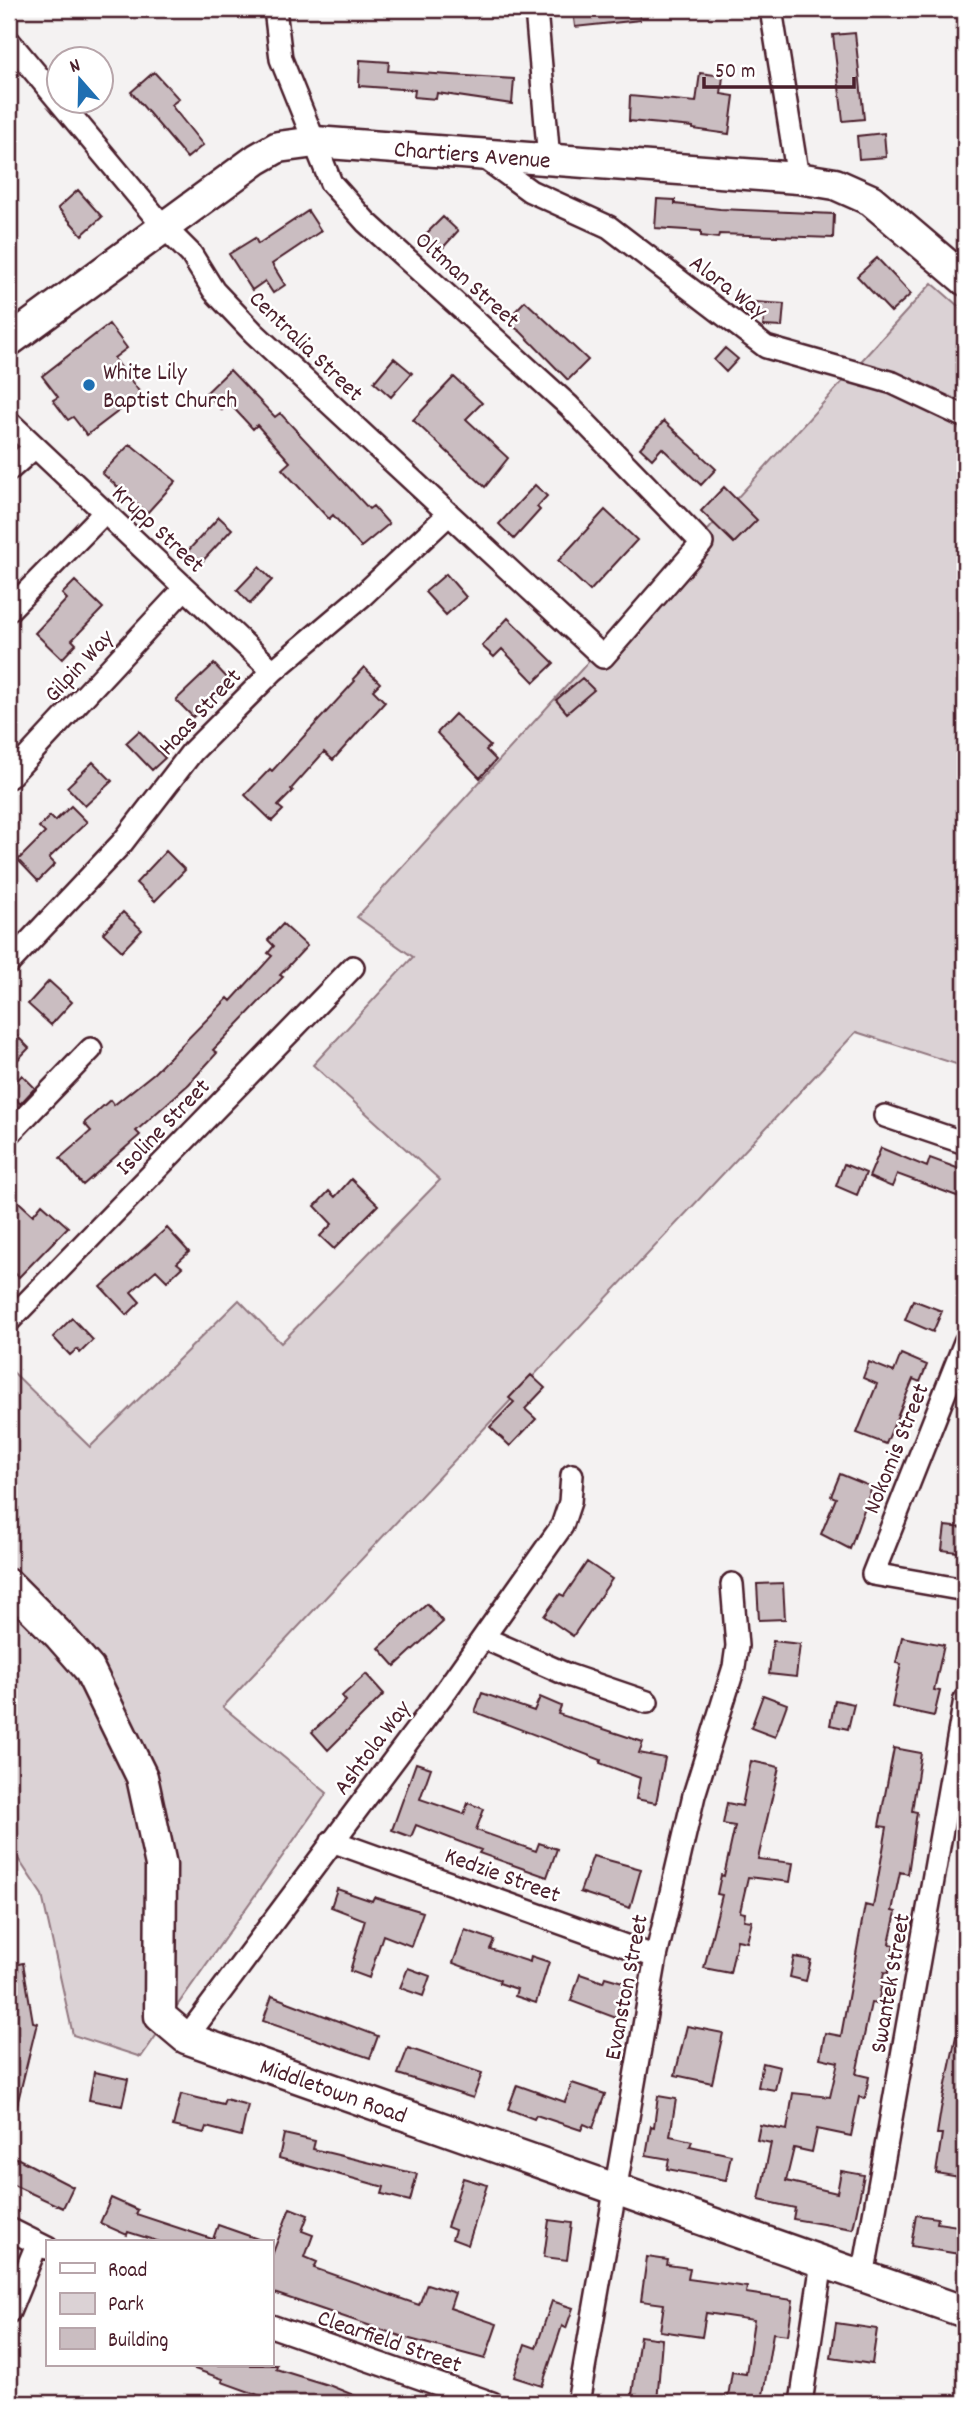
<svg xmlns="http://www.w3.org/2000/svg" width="974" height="2412" viewBox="0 0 974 2412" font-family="Dekko,sans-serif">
<rect width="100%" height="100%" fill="#f4f2f2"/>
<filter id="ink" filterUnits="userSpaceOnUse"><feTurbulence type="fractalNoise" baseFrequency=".0143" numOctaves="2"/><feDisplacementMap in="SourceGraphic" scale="14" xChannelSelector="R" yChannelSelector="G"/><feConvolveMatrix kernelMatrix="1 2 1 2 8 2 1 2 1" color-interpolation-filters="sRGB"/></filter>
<g filter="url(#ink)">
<!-- green -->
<path fill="#dbd2d5" stroke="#927880" stroke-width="2" d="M932 283 965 312V1067L856 1032 223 1707 327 1793 141 2057 73 2035 42 1895 9 1845V1368L90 1447 239 1300 281 1343 440 1180 313 1065 413 957 357 917Z"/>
<!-- building -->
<path fill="#cabdc1" stroke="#4a1f2b" stroke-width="2" d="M573 9H639L640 20 575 27Z
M855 33 864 119 843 121 833 35Z
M360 60 389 62 388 71 514 79 512 104 437 93 436 99 414 97 415 90 359 86Z
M154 72 179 99 171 105 203 145 187 158 131 92Z
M700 73 723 76 721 94 734 96 729 134 693 129V127L629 121 630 96 696 102Z
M884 133 886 157 859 159 857 136Z
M78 190 102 217 82 235 58 208Z
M657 199 675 200V204L720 209 834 214 833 238 719 234 718 238 701 236V231L655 228Z
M308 211 321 231 272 264 285 285 273 293 265 281 252 290 229 254 255 238 258 244Z
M443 217 458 231 439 252 423 237Z
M877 258 911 294 891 312 857 276Z
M525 301 588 360 568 380 521 332 506 321Z
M741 301 784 304 782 327 763 326 764 318 749 317 740 311Z
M109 324 127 348 114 358 141 394 87 435 73 417 68 420 53 400 58 397 42 376Z
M725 348 738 359 726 372 714 360Z
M394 358 412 373 391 397 374 382Z
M230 370 275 417 280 413 369 509 373 506 389 524 361 547 333 515 329 519 282 469 290 462 257 425 253 429 229 403 222 410 206 393Z
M454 377 482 403 466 419 508 458 485 487 413 420Z
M664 421 716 469 701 485 662 448 652 459 640 448Z
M130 444 176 481 147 513 102 473Z
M535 485 547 496 537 507 540 510 514 539 499 524Z
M724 487 757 520 734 543 701 511Z
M605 510 637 540 590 591 558 561Z
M219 517 232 529 199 565 186 553Z
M259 567 272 580 250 604 237 590Z
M446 574 466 597 446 615 425 592Z
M75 581 103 608 72 640 76 644 62 659 35 633 67 599 62 594Z
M508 618 554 663 534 682 502 649 494 657 482 646Z
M214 664 230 681 193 717 176 700Z
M364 667 380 683 373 690 385 702 333 760 324 752 291 789 293 791 278 806 283 810 272 821 245 795 270 769 272 771 355 681 353 679Z
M582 678 594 690 567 713 556 700Z
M455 714 490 746 486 750 496 760 480 778 437 733Z
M139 731 165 758 152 770 126 743Z
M93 762 112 781 85 806 67 787Z
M71 806 87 822 49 858 55 864 38 881 18 860 45 833 39 827 50 816 55 821Z
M166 851 185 870 155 901 136 883Z
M123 912 142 930 122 951 103 933Z
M283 924 307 946 280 975 283 977 213 1050 217 1053 189 1084 136 1131 140 1135 83 1185 60 1158 91 1131 84 1123 110 1100 114 1105 154 1073 228 998 231 1001 272 956 268 953 274 946 268 940Z
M49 981 72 1002 51 1025 28 1004Z
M9 1028 29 1048 9 1069Z
M22 1075 35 1088 20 1104 9 1089Z
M881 1148 927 1167 930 1158 965 1171V1199L897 1174 892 1187 869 1177Z
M844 1164 866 1173 857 1195 836 1186Z
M351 1179 378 1205 334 1249 320 1236 332 1224 315 1206 329 1191 335 1197Z
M9 1193 33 1215 42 1204 68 1227 19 1277 9 1268Z
M167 1228 189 1252 177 1263 182 1267 167 1281 156 1270 131 1292 140 1302 127 1315 101 1287Z
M913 1300 942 1311 933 1332 905 1320Z
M72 1318 93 1340 80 1353 77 1349 70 1355 53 1337Z
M901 1354 927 1365 920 1382 913 1379 886 1444 857 1433 877 1384 863 1378 869 1362 894 1372Z
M531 1375 545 1388 525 1409 536 1419 510 1446 490 1427 514 1402 509 1398Z
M840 1474 872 1487 850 1549 821 1534 836 1498 831 1496Z
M945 1526 965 1528V1553L942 1550Z
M587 1562 612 1579 573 1636 544 1616 560 1594 564 1596Z
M783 1583 785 1619 759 1620 757 1584Z
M427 1604 443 1622 395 1666 379 1648Z
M902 1637 944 1645 934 1690 940 1691 934 1716 892 1707 901 1664 896 1663Z
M773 1641 800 1644 796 1677 769 1674Z
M366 1674 384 1694 328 1750 312 1732 346 1701 342 1696Z
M482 1693 534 1711 540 1697 561 1706 558 1714 643 1742 639 1753 665 1758 656 1803 636 1799 640 1778 600 1763 601 1760 475 1712Z
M763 1695 787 1704 775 1737 751 1728Z
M835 1700 854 1704 848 1729 830 1725Z
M894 1748 921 1753 912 1811 917 1812 908 1874 900 1872 892 1911 896 1912 889 1944 894 1945 888 1973 884 1972 878 2004 871 2003 856 2074 869 2077 865 2098 859 2097 851 2136 817 2129 812 2152 794 2148 786 2181 837 2193 841 2171 864 2175 853 2229 793 2219 795 2208 759 2200 771 2143 757 2140 760 2125 787 2130 793 2093 830 2097 838 2062 820 2058 825 2033 841 2036 865 1905 873 1907 887 1827 879 1826Z
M751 1761 779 1767 758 1859 793 1863 790 1882 748 1877 740 1912 745 1913 744 1920 752 1921 747 1942 737 1940 730 1973 704 1968 722 1895 717 1894 721 1875 724 1876 735 1826 723 1824 727 1803 742 1806Z
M416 1763 431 1768 420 1799 464 1814 468 1803 484 1809 476 1830 536 1851 539 1843 557 1849 547 1877 479 1853 481 1850 416 1825 411 1837 392 1830Z
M593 1856 641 1869 630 1908 580 1892Z
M337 1889 372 1901 374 1897 423 1912 411 1946 383 1935 369 1978 350 1971 365 1920 331 1907Z
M465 1930 494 1940 490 1949 530 1962 531 1956 549 1962 536 2003 515 1996 517 1989 499 1983 500 1980 453 1963Z
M794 1957 811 1960 806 1981 790 1977Z
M23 1963 33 2022 37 2023 15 2113 9 2112V1966Z
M408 1968 430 1976 423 1996 400 1988Z
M580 1974 603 1982 605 1977 626 1983 616 2018 571 2001Z
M272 1996 378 2036 370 2058 263 2021Z
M687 2026 723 2033 712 2083 675 2075Z
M956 2036 965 2037V2178L936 2173 942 2134H937L941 2109Z
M408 2048 482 2073 473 2098 398 2074Z
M763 2063 780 2067 775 2090 758 2087Z
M94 2072 128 2079 122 2106 89 2100Z
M572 2083 605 2094 593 2128 584 2124 581 2130 536 2115 534 2119 508 2109 517 2085 565 2102Z
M181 2094 223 2104 225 2099 248 2105 241 2136 206 2127 204 2133 173 2126Z
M658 2096 676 2099 670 2136 692 2141 690 2146 731 2155 726 2180 667 2169 669 2159 646 2155 651 2126 654 2127Z
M284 2134 315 2141 313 2149 417 2174 410 2201 382 2194 384 2187 279 2158Z
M9 2154 73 2187 63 2208 9 2183Z
M463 2178 487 2185 468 2245 452 2239 455 2230 447 2227Z
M111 2198 138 2210 136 2214 212 2239 211 2242H160L128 2232 127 2235 100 2223Z
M290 2208 308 2215 302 2231 313 2235 305 2257 317 2262 314 2268 419 2305 427 2284 455 2293 450 2308 497 2324 485 2359 406 2338 271 2292V2258Z
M916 2215 938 2218 937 2223 965 2227V2255L911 2246Z
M549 2220 572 2223 567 2260 544 2257Z
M218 2225 261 2240V2242H212Z
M647 2257 668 2260 667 2265 690 2268 688 2279 747 2287 746 2293 793 2300 788 2335 773 2333 762 2401 727 2403 732 2372 746 2374 754 2320 706 2313 702 2337 660 2331 664 2304 641 2301Z
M552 2301 573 2308 566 2328 562 2326 542 2386 514 2377 525 2344 536 2348Z
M836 2323 877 2329 872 2364 831 2358Z
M640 2336 662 2339 657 2403 631 2402Z
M189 2365H277L276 2369 331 2386 373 2403H271L272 2400 222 2382 223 2379 189 2367Z"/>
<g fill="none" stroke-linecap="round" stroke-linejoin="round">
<!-- street casing -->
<g stroke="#4a1f2b" stroke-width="26">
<path id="street" d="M536 9 549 160
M771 9 798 178
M9 41 163 226 191 254 214 291 254 333 603 657 702 543 569 406 366 222 331 183 281 59 275 9
M482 156 530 191 609 227 766 347 893 383 965 417
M9 422 273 671
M9 470 35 447
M9 610 104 513
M9 777 185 588
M9 963 122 843 192 752 273 671 362 596 449 514
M885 1116 965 1143
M9 1134 91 1049
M9 1321 353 967
M965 1342 873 1574 965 1590
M484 1638 568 1675 647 1702
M332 1841 656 1957
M186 2038 447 1689 562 1526 570 1502 572 1475
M9 2229 47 2248
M863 2277 965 1699
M9 2312 37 2244
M271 2326 492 2403
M578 2403 656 1957 694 1795 734 1667 737 1646 732 1584
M801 2403 822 2262"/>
</g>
<!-- secondary casing -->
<g stroke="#4a1f2b" stroke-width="35">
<g id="secondary">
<path id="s1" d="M9 341 257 159 278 147 315 142 798 178 835 184 871 200 965 280"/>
<path id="s2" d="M9 1585 60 1636 89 1669 142 1777 161 1865 160 2016 186 2038 965 2312"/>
</g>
</g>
<!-- street -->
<use href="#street" stroke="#fff" stroke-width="21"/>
<!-- secondary -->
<use href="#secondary" stroke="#fff" stroke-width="30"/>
</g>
</g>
<!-- markers -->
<circle fill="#1f6fb2" stroke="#fff" stroke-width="2.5" cx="89" cy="385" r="7"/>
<g text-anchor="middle" stroke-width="5" stroke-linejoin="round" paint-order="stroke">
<!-- street labels -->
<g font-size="24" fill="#4a1f2b" stroke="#fff">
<text dy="8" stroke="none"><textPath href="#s1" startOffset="527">Chartiers Avenue</textPath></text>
<text transform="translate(468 279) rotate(42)" y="8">Oltman Street</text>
<text transform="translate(729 286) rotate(37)" y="8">Alora Way</text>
<text transform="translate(307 345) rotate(44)" y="8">Centralia Street</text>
<text transform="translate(159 528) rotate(43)" y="8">Krupp Street</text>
<text transform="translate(78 665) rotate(-47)" y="8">Gilpin Way</text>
<text transform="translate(199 711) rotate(-47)" y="8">Haas Street</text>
<text transform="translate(162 1126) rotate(-46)" y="8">Isoline Street</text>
<text transform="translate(895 1448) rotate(-68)" y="8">Nokomis Street</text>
<text transform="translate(371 1747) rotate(-53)" y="8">Ashtola Way</text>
<text transform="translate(503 1874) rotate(20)" y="8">Kedzie Street</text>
<text transform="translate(889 1983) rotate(-80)" y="8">Swantek Street</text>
<text transform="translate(625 1987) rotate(-79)" y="8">Evanston Street</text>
<text dy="8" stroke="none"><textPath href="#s2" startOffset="668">Middletown Road</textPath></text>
<text transform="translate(390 2340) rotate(19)" y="8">Clearfield Street</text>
</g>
<!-- poi labels -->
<g font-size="24" fill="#4a1f2b" stroke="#fff" text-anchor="start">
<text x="103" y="379">White Lily<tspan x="103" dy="28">Baptist Church</tspan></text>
</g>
</g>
<!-- margin -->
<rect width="974" height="2412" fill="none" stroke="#fff" stroke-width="35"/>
<rect x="18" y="18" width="939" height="2377" fill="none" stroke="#4a1f2b" stroke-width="2.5" filter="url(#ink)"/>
<!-- legend -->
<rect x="46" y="2240" width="228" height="126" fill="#ffffff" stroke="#b7a5aa" stroke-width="2"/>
<rect x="60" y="2263" width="35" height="10" fill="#ffffff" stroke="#b7a5aa" stroke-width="2"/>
<text x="108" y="2276" font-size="21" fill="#4a1f2b">Road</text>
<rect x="60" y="2293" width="35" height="21" fill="#dbd2d5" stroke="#b7a5aa" stroke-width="2"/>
<text x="108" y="2310" font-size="21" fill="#4a1f2b">Park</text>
<rect x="60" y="2328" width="35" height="21" fill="#cabdc1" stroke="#b7a5aa" stroke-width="2"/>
<text x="108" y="2346" font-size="21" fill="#4a1f2b">Building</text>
<!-- north arrow -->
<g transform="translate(80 80) rotate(340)"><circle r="33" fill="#ffffff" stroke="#b7a5aa" stroke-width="2"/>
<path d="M0-5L12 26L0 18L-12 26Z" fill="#1f6fb2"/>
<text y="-10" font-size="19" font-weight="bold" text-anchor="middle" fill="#4a1f2b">N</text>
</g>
<!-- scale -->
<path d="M704 77v10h150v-10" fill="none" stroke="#4a1f2b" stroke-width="3.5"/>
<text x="715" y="77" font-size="21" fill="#4a1f2b" stroke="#ffffff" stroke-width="5" paint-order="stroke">50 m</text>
</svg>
